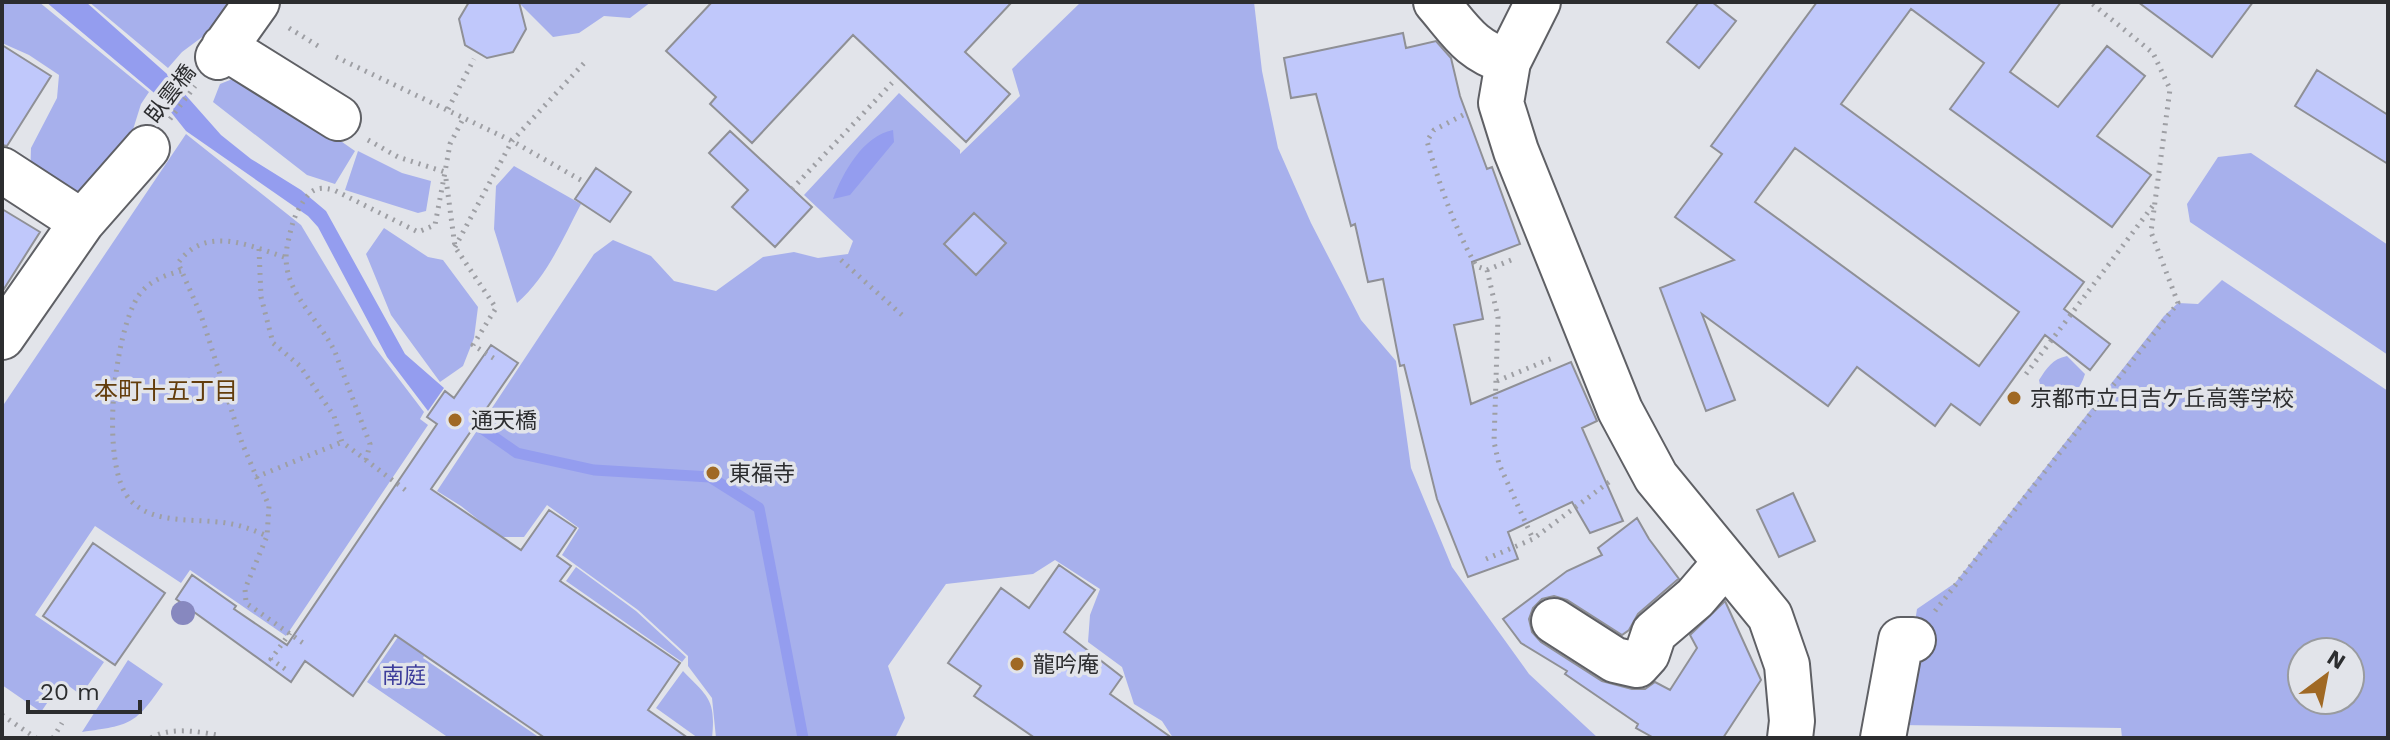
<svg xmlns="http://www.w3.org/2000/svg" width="2390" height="740" viewBox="0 0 2390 740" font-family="'Work Sans','Noto Sans JP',sans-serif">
<rect width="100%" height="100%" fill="#e2e4ea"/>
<!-- green -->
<path fill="#a7b0ec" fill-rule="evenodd" d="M2 2H39L149 92 141 104 126 152 77 207 30 180 31 148 57 98 59 75 29 55 2 43Z
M89 2H225L227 5 213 29 182 52 168 68Z
M518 2H651L630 18 604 16 579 33 553 37Z
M1081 2H1254L1262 71 1278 148 1311 223 1361 320 1396 361 1411 468 1452 567 1529 674 1598 738H1173L1162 721 1134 704 1122 667 1088 642 1090 615 1100 589 1055 560 1033 574 946 584 888 666 905 718 895 738H716L712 698 688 666V656L638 610 562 555 579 528 547 505 524 537H500L461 506 437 491 594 254 613 240 651 256 674 281 716 291 763 257 794 252 818 258 848 254 853 241 804 195 899 93 960 150V154L1020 96 1012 69Z
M235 78 312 121 355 151 335 184 307 175 213 102 220 84Z
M186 134 301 225 373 345 424 412 420 419 428 425 286 636 190 570 181 583 95 526 35 615 104 662 81 695 62 681 41 712 2 685V407Z
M358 151 402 173 431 181 426 211 418 213 345 190Z
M2251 153 2388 245V355L2190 222 2187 204 2218 157Z
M514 166 581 204C563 238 547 277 517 303L494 229 496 186Z
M384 228 428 257 443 260 478 307 474 338 463 366 440 382 391 315 366 254Z
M2222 280 2388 391V738H2122L2121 728 1899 725 1917 609 1955 583 2164 316 2178 303 2198 304ZM2302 652H2350V700H2302Z
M2067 356 2085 374C2080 389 2073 399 2058 404L2041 390 2039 380C2047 368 2052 359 2067 356Z
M576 567 636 611 686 657 682 662 566 581Z
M402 631 428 649 423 658 540 738H449L367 682Z
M128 660 163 684C135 725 131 725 82 732Z
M683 671C708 697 716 699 712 738H698L656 708Z"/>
<!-- water -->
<path fill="#949def" d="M46 2H86L167 74 221 135 251 159 301 190 326 211 405 354 444 388 428 411 387 357 318 227 308 216 186 131 159 97Z
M893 130 894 142 850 195 833 199C843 172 863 136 893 130Z"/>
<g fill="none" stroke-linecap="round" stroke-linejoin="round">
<!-- stream -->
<path stroke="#949def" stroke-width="11" d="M464 416 517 453 594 470 710 477 759 508 803 738"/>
</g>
<!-- building -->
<path fill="#c0c8fb" stroke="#8f9096" stroke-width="2" fill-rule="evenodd" d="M469 2H519L526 29 513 52 487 58 465 45 459 19Z
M712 2H1012L965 52 1010 94 966 142 853 35 752 143 710 104 716 97 666 51Z
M1699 2H1712L1736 21 1699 68 1667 42Z
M1817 2H2061L2010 72 2058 107 2107 46 2145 76 2097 136 2151 175 2112 227 1950 109 1984 63 1911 9 1841 104 2084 282 2064 309 2110 344 2090 370 2045 335 1980 425 1951 404 1935 426 1857 367 1828 406 1702 314 1735 400 1706 411 1660 288 1734 260 1675 217 1722 154 1711 146ZM1795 148 2019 312 1979 366 1755 202Z
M2138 2H2253L2212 57Z
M1403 33 1406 48 1436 41 1451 58 1460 96 1487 169 1492 167 1520 244 1472 262 1483 319 1454 325 1471 404 1571 362 1597 421 1582 428 1623 521 1590 533 1572 502 1508 532 1518 559 1468 577 1437 499 1404 365 1400 366 1383 279 1368 282 1355 224 1351 226 1316 94 1291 98 1284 58Z
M2 45 51 76 7 146 2 145Z
M2317 70 2388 115V164L2295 106Z
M730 131 812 207 775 247 732 207 748 190 709 153Z
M596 168 631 192 610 222 575 199Z
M2 209 40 232 2 292Z
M974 213 1006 243 976 275 944 244Z
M491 345 518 363 431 489 521 550 549 510 576 528 557 556 571 566 560 581 680 663 648 710 688 738H545L395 635 353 696 305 661 291 682 176 599 192 575 236 606 234 609 287 645 437 424 427 417 445 391 454 398Z
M1793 493 1815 541 1779 557 1757 510Z
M1637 518 1649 539 1679 579 1677 580 1638 614 1629 630 1622 635 1567 600 1554 596 1542 599 1533 608 1529 619 1532 632 1541 642 1602 681 1632 689H1645L1655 682 1670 690 1697 648 1690 635 1725 601 1761 680 1723 738H1654L1636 728 1638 724 1565 674 1567 671 1521 643 1503 619 1567 571 1602 555 1598 548Z
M93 543 165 593 115 665 43 616Z
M1059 565 1095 590 1064 632 1122 677 1110 694 1172 738H1035L974 696 981 686 948 663 1001 588 1029 608Z"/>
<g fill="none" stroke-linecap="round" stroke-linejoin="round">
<!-- minor casing -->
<g stroke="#5f6065" stroke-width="48">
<path id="minor" d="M1436 2C1461 31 1470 50 1508 62
M1538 2 1508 62 1501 103 1516 151 1620 410 1656 477 1770 616 1787 665 1792 721 1790 738
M224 47 338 118
M218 57 257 2
M2 170 82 222
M2 337 82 222 147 148
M1554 621 1615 660 1637 665 1647 654 1654 633 1695 598 1725 563
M1883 738 1901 640H1913"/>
</g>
<!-- path -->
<path stroke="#9e9fa4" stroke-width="5" stroke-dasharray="2 6" stroke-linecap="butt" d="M289 28 318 46
M336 57 512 141 586 183
M448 109 474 59
M1463 115 1434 130 1427 141C1439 184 1454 226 1476 266L1487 270 1498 317 1494 442 1499 464 1533 539
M170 119 195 86
M368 140 398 157 445 172 450 144 464 117
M446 179 455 247 496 308 473 345 498 361
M792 189 892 83
M455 247 512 141 586 61
M259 249 261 297 273 343 300 366 334 416 342 442 408 492
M284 257C248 245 205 225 178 263L201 315 242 443 269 506 267 536 245 589 246 603 303 643
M841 260 903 316
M1487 270 1516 258
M181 271C165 275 149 281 139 295 114 331 98 470 132 502 156 525 196 518 226 523 240 525 254 530 267 536
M2026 374 2155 203
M1497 381 1555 357
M366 460 370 444 335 352C317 314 277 289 288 242 291 229 293 218 300 207 309 191 315 185 334 190L418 232 435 225 445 172
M256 477 342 442
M1486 559 1533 539 1613 479
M1935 611 2178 303 2151 232 2170 89 2153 53 2090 2
M285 669 271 659 290 633
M2 715 36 738
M53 738 62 723
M151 738C170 727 196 731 217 735"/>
<!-- minor -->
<use href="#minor" stroke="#fff" stroke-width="44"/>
</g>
<!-- trees -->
<circle fill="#8788bf" cx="183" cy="613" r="12"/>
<!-- markers -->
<g fill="#a06924" stroke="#e2e4ea" stroke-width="3">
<circle cx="2014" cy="398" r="8"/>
<circle cx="455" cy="420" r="8"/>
<circle cx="713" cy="473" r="8"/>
<circle cx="1017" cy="664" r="8"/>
</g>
<g text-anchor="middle" stroke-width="7" stroke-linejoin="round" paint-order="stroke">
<!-- street labels -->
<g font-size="22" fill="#2c2d2f" stroke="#e2e4ea">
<text transform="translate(170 93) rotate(-52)" y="8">臥雲橋</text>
</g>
<!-- poi labels -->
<g font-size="22" fill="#2c2d2f" stroke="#e2e4ea" text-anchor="start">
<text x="2030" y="406">京都市立日吉ケ丘高等学校</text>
<text x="471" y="428">通天橋</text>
<text x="729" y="481">東福寺</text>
<text x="1033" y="672">龍吟庵</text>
</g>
<!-- park labels -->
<g font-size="22" fill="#3d3d9b" stroke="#e2e4ea">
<text x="404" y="683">南庭</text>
</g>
<!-- neighbourhood labels -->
<g font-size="24" fill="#633d0c" stroke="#e2e4ea">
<text x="166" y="399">本町十五丁目</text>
</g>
</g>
<!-- border -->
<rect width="2390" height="740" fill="none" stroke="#2c2d2f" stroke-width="8"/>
<!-- north arrow -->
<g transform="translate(2326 676) rotate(32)"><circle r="38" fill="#e2e4ea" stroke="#999b9f" stroke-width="2"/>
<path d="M0-6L14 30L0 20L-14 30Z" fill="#a06924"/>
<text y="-12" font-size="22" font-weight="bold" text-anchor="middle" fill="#2c2d2f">N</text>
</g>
<!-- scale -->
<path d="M28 700v12h112v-12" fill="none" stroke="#2c2d2f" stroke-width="4"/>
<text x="40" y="700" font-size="24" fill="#2c2d2f" stroke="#e2e4ea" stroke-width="6" paint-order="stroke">20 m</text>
</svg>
